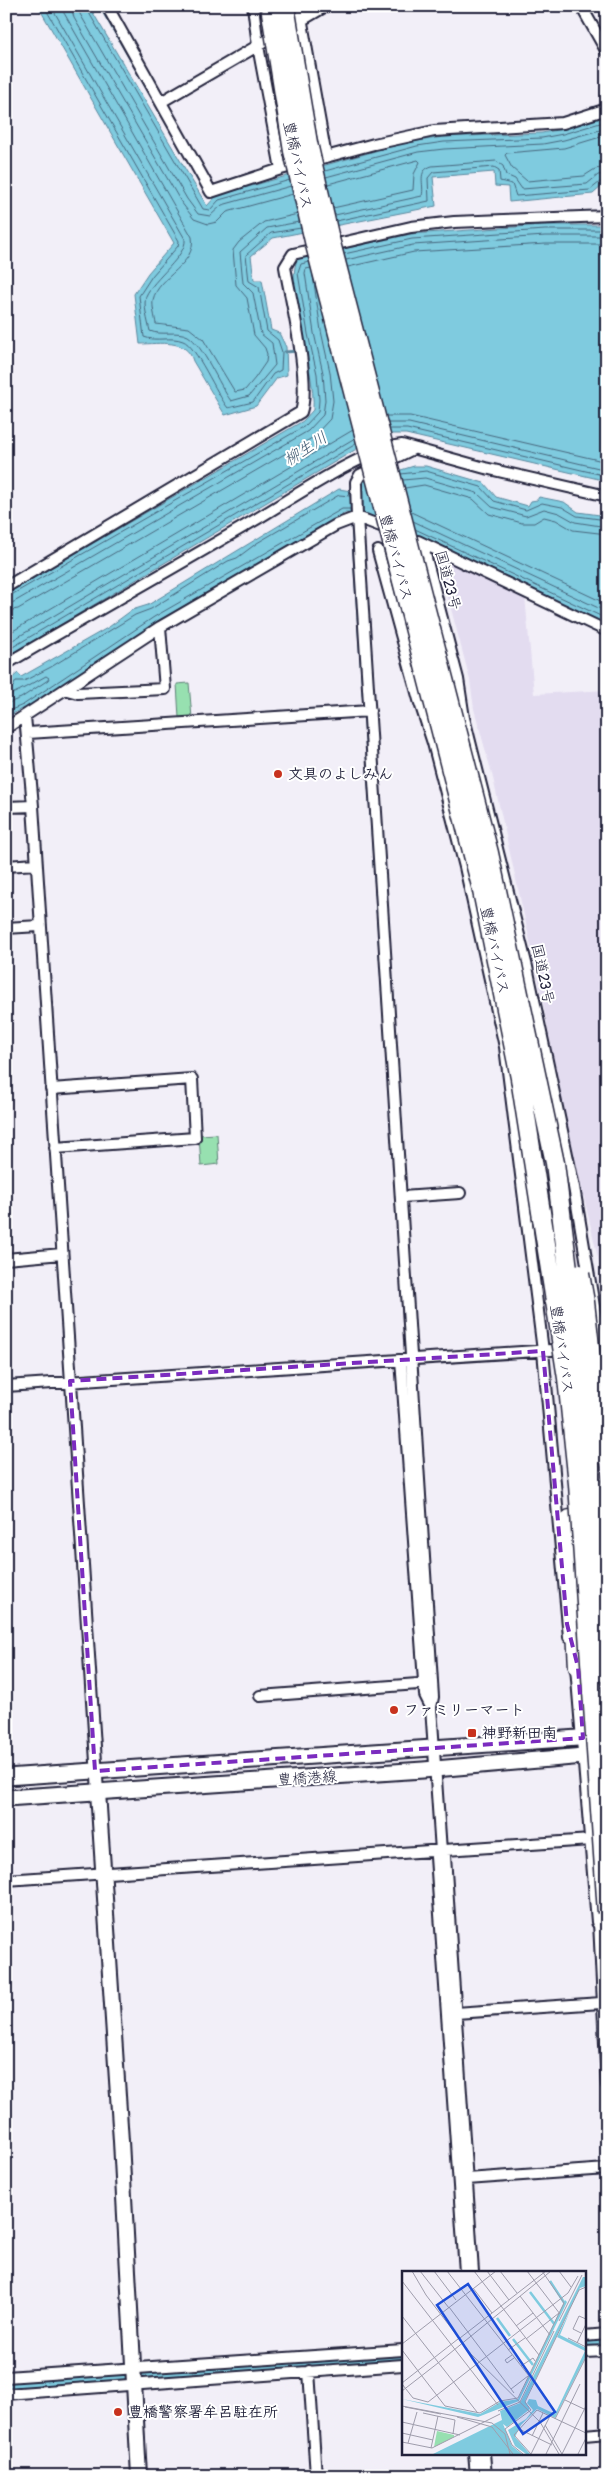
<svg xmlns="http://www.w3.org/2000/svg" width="613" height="2482" viewBox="0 0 613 2482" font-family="Pangolin,'Klee One',sans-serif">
<rect width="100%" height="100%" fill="#f2eff8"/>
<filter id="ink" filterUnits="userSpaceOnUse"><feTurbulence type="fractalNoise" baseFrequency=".02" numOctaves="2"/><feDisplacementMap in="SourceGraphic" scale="10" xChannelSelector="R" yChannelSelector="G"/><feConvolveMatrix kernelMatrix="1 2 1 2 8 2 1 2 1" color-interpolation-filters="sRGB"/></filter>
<g filter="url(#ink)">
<!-- built -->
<path fill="#e3dcf0" d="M455 561 525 596 534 694 607 690V1318L599 1262 560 1095 539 981 492 774 474 709 470 680 439 564Z"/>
<!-- green -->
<path fill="#97e0b0" stroke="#5c8176" d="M189 683 192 718H179L177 684Z
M217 1134 219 1164 201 1166 199 1135Z"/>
<!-- water -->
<path fill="#7fcbdf" stroke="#5a879d" d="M38 6H89L207 206 216 196 400 144 443 137 542 133 562 129 607 116V186H602L593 194 509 202 508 187 495 186 494 172 433 177 436 206 273 238 251 256 254 280H262L271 330 279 333 286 347 287 375 277 378 256 406 225 415 193 361C187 338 159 344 140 344L134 294 148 273 174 243Z
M545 225H607V481L406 434H392L375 438 6 657V594L303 421 313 410C316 366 284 296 297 259L411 234Z
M414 466H426L484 483 496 497 528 506 531 501 537 500 539 497 564 502 578 512 607 516V625L368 514 345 513 156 622 22 712 23 708 9 716 10 719 6 721V685L10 683V680L18 673 21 677 109 627 132 610 148 605 339 489 351 491 362 482Z"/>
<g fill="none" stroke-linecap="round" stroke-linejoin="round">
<!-- shore -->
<path stroke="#47667d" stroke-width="1" d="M44 6 179 241 178 246 152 276 139 296 144 337C156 342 171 336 183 341 196 345 217 395 228 408L253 402 273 374 281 370 282 352 278 340 267 331 259 287 249 281 246 255 271 233 301 228
M51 6 185 239C187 256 153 279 146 296 143 305 148 322 150 331 161 336 177 330 188 336 203 345 219 385 231 401L249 396 275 365 272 343 261 334 253 293 243 283 240 252 267 228 299 222
M60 6 192 237C197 265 158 276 153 300 152 307 155 317 156 324L189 328 203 339 235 392 245 390 255 378 266 362 267 354 265 348 254 335 247 298 236 285 233 250 239 242 264 222 298 214
M71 6 74 18 181 202 194 219 208 224 217 222 227 212 293 194
M79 6 80 14 187 199 198 214 210 216 222 205 291 186
M85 6 203 209 210 210 219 200 290 180
M607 135 564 148 507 153 505 155 512 168 527 181 584 176 595 169 607 167
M325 171 417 146 444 142 542 138 563 134 607 121
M326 177 418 152 444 149 543 144 564 140 607 128
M328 184 418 160 420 162 414 174 413 190 333 208
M335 215 422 196C425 184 416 171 432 166L496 161 503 166 506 175 515 179 522 189 587 184 598 175 607 174
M336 221 429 201 428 178 433 172 494 167 499 170 500 181 512 184 516 196 590 190 600 182 607 181
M344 254 412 239 545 230H607
M346 260 413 245 545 236H607
M348 267 414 252 546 244H607
M386 416H410L607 462
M388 423H409L607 470
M390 429H407L607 476
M401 474 426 471 481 487 494 501 526 510 542 503 562 507 577 516 607 520
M403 480 425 478 477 493 492 507 526 516 544 509 559 513 575 522 607 527
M405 488 424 485 473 499 489 514 522 523H534L544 517 556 520 573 530 607 534
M411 512 607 604
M413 521 607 612
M415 529 607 619
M6 598 305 426 318 412 319 400 317 374 308 334 298 273 301 264 309 262
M6 604 14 602 308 431 323 415 325 400 323 373 314 333 305 273 306 269 311 268
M6 611 18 609 312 438 330 419 333 401 330 372 321 331 313 276
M6 635 353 430
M6 644 355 438
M6 651 356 444
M6 689 13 687 16 681H24L51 667 135 615 151 609 228 561 237 558 257 543 339 495 350 496
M6 696C13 695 37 681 46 676L49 678 48 680 21 698 6 704
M6 712 23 705 154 617 342 509H351"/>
<!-- stream -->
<path stroke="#5a879d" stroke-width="3" d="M100 6 152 97
M285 352 298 351
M351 509 408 1381"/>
<!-- river -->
<path stroke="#7fcbdf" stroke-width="18" d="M584 2345 607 2343
M6 2384 403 2357"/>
<!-- minor casing -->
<g stroke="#22223b" stroke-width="14">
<path id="minor" d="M107 6 211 192 281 169 374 144 434 131 563 123 607 109
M253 6 258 46 281 169
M299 6 326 157
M581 6 607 52
M161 102 326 6
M413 449 360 475 356 482 357 517 433 1697 431 1707 441 1851 445 1856 473 2272
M418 541 607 631
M422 543 458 679 464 718 527 967 574 1187 601 1348 607 1416
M378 551 419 700 433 743 465 867 505 1047 543 1351 569 1637
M6 587 301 412C311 382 291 301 285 267L293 254 411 227 454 222 607 216
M6 664C89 615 172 569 255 520 289 500 366 448 402 445L485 468 607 496
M67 690 78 693 165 689 160 627
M25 716 33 806 98 1792
M6 728 160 627 336 525 357 517 391 530
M28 733 370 711
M6 807 33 806
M6 866 36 864
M6 928 39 926
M51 1089 192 1079 195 1138 55 1148
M402 1197 460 1193
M6 1259 62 1254
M401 1360 425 1695 431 1707
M6 1386 567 1349
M260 1696 431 1683
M441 1851 436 1857 465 2272
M6 1880 591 1840
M604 1922H599L607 2085
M456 2013 601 2003
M467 2179 607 2169
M584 2336 607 2334
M584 2352 607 2351
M309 2371 316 2476
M6 2377 403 2350
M6 2394 403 2365
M584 2435 607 2433
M474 2453 476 2476
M484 2453 486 2476"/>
</g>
<!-- tertiary casing -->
<g stroke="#22223b" stroke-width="18">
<path id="tertiary" d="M578 1667 599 1922
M98 1792 121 2141 139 2476"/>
</g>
<!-- secondary casing -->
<g stroke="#22223b" stroke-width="19">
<path id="secondary" d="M6 1777 607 1736
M6 1798 423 1770 607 1754"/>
</g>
<!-- trunk casing -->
<g stroke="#22223b" stroke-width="21">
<path id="trunk" d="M570 1519 578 1667"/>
</g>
<!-- minor -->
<use href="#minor" stroke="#fff" stroke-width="10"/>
<!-- tertiary -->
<use href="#tertiary" stroke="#fff" stroke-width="14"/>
<!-- secondary -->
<use href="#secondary" stroke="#fff" stroke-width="15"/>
<!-- trunk -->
<use href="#trunk" stroke="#fff" stroke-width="18"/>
<!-- trunk-bridge casing -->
<g stroke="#22223b" stroke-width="21" stroke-linecap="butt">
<path id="trunk-bridge" d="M270 6 293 151 314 241 481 886 520 1078 567 1378 578 1484 607 1913
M285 6 308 143 329 235 489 853 555 1163 585 1408 597 1526 607 1674
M580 1274 585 1302 602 1454"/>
</g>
<!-- trunk-bridge -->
<use href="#trunk-bridge" stroke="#fff" stroke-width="18"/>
</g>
</g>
<!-- marked area -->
<path fill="none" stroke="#7b2cbf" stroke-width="4" stroke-dasharray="10 6" stroke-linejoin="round" d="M543 1351 567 1624 578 1667 583 1738 95 1771 70 1381Z"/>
<!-- markers -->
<g fill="#c8321e" stroke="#fff" stroke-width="2">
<circle cx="278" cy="774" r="5"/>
<circle cx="394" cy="1710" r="5"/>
<rect x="467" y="1728" width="10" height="10" rx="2.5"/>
<circle cx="118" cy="2412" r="5"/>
</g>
<g text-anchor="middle" stroke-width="4" stroke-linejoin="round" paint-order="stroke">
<!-- street labels -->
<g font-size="15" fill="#22223b" stroke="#fff">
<text transform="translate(298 165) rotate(78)" y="5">豊橋バイパス</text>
<text transform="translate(396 557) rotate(75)" y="5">豊橋バイパス</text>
<text transform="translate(448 580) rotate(75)" y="5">国道23号</text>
<text transform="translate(495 950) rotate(78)" y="5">豊橋バイパス</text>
<text transform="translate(543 974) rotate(78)" y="5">国道23号</text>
<text transform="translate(562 1349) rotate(82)" y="5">豊橋バイパス</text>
<text transform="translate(307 1778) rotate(-4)" y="5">豊橋港線</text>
</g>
<!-- poi labels -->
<g font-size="15" font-weight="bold" fill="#22223b" stroke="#fff" text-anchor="start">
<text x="288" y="779">文具のよしみん</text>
<text x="404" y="1715">ファミリーマート</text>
<text x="482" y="1738">神野新田南</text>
<text x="128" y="2417">豊橋警察署牟呂駐在所</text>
</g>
<!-- water labels -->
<g font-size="16" font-style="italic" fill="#435d74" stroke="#fff">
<text transform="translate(305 448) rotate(-33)" y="6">柳生川</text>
</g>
</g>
<!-- overview -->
<g transform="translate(402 2271)">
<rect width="184" height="184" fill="#f2eff8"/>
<path d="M35 160 52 164V166L32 176Z" fill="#97e0b0"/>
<path d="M181 6H184V15L178 17 123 130 128 138 105 156 101 153 110 175 120 183H31L100 149 98 140 118 132ZM163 29 165 31 117 130 76 146 0 128 78 143 98 131 116 128ZM168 40 158 64 184 77V85L153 147 135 138 119 154 113 166 128 183H124L113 175 106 159 124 148 131 139 125 132 127 128 134 129 136 135 153 143 183 80 155 66Z" fill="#7fcbdf"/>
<path fill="none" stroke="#7fcbdf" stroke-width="2.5" d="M148 10 163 33M128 21 153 54M95 47 108 65M111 68 131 94"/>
<path fill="none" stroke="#9f9dac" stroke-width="1" d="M10 0 24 24 69 83 138 151 157 183M18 0 47 37M32 0 54 29M45 0 127 105M72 0 137 84M85 0 107 29M98 0 115 22M125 0 158 43M157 0 169 16M0 10 96 134M71 17 90 42M118 25 148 64M47 36 112 122M0 45 75 141M157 50 180 4M114 55 131 42M179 62 171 58 177 45 184 48M58 67 144 0M166 67 184 76M124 68 157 42M175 72 184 53M0 73 94 0M0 79 43 135 78 142 98 130 116 127 162 32 140 0M106 79 123 67M110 84 103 89 105 92 112 87M36 92 149 0M119 95 131 87 133 90M0 112 56 68M0 113 11 127 26 131 166 22 176 5M109 118 126 105M0 120 36 92M163 129 182 138M0 135 90 152 103 163 108 183M3 136 39 143M96 140 118 131 152 60M21 142 53 149 51 163M55 146 90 156 111 183M153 148 184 86M0 151 58 164M143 154 160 183M117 158 150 174M0 162 31 169M130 165 141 142M0 171 30 177 98 143M6 172 15 141M29 177 36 145M121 183 110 174 103 158 129 139 123 131 177 19 184 16M129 183 112 164 135 139 184 162M129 183 148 145M144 183 178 113M160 183 184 135M176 183 184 167"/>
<path fill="#1d4ed8" fill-opacity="0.15" stroke="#1d4ed8" stroke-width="2.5" d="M66 13 153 141 121 163 35 34Z"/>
<rect width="184" height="184" fill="none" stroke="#22223b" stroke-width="2.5"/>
</g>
<!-- margin -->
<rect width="613" height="2482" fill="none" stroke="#fff" stroke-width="25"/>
<rect x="12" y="12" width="588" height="2457" fill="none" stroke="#22223b" stroke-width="2" filter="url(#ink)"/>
</svg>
